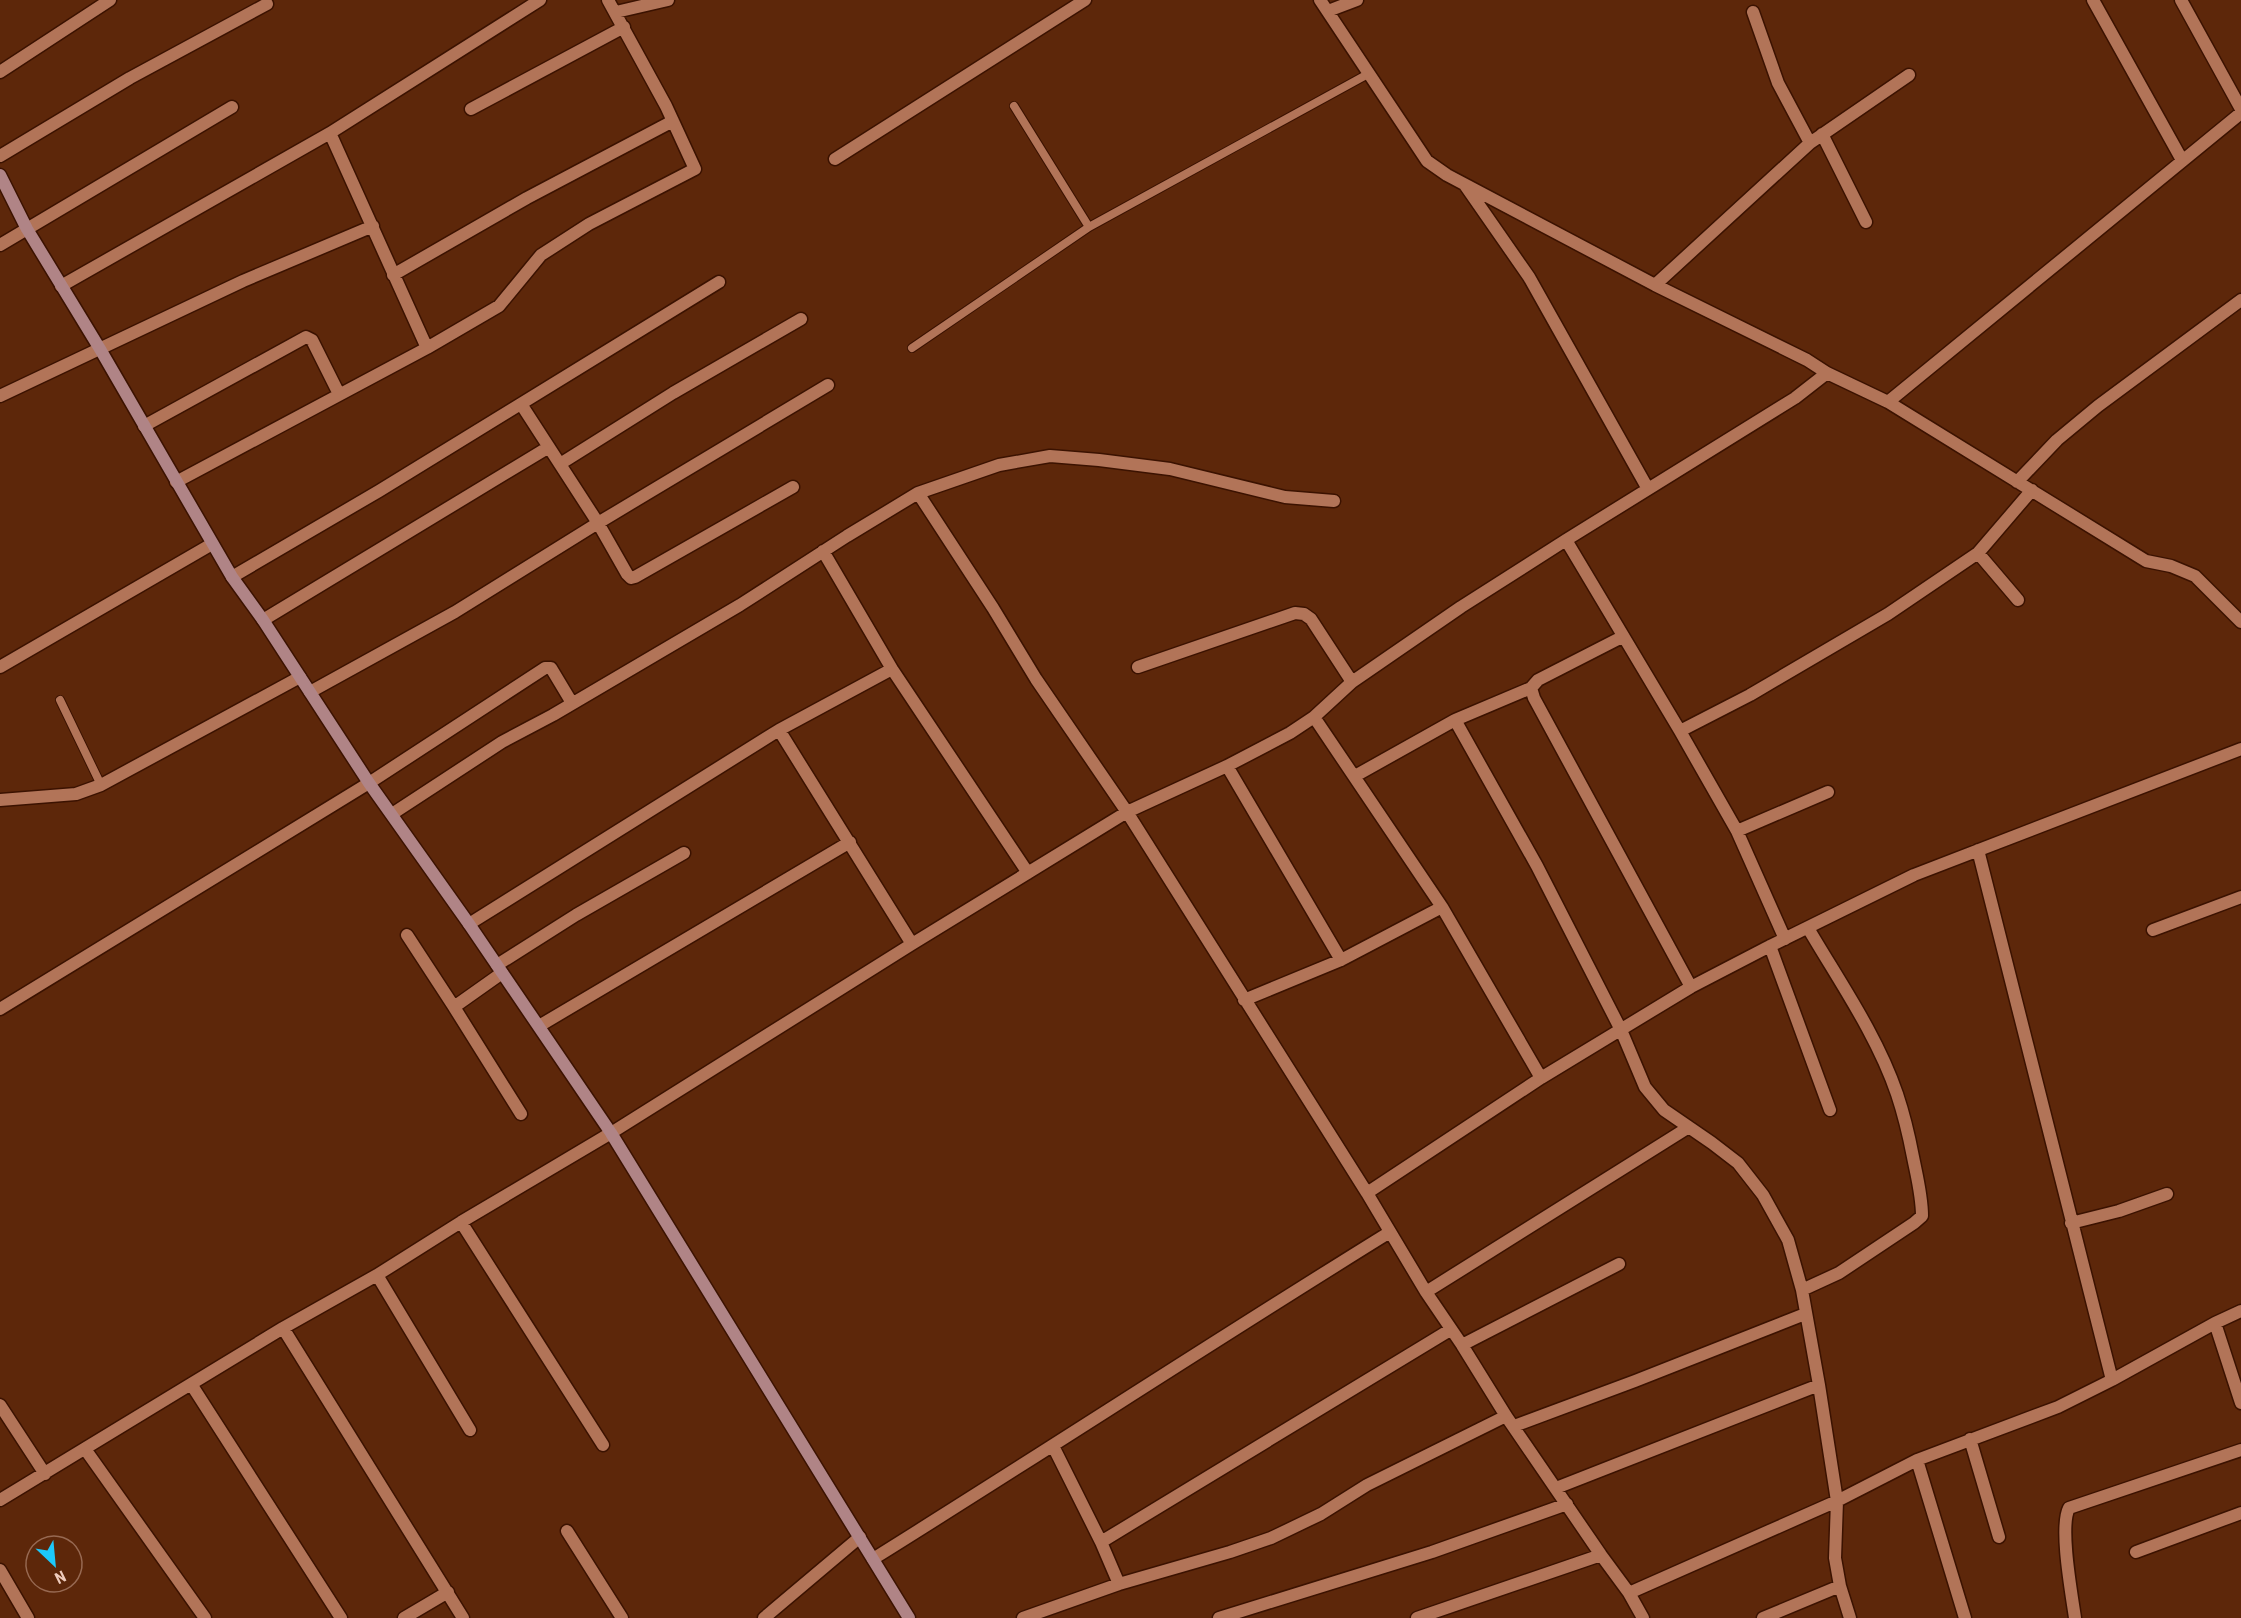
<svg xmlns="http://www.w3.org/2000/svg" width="2241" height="1618" viewBox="0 0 2241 1618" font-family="'Roboto Condensed',sans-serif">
<rect width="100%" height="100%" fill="#5d270a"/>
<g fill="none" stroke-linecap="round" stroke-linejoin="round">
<!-- lane casing -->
<g stroke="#3b1200" stroke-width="10">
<path id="lane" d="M1014 106 1089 227
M912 348 1089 227 1368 74
M60 700 101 785"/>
</g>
<!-- street casing -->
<g stroke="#3b1200" stroke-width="15">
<path id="street" d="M1320 0 1427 161 1447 175 1655 285 1807 360 1827 373 1888 402 2146 561 2171 566 2195 576 2241 622
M2093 0 2182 160
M2181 0 2241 109
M1328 11 1357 0
M616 12 668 0
M1753 12 1778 83 1810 143
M0 72 110 0
M471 109 624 27
M330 133 427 348
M1822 134 1866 222
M0 156 130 78 267 4
M835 159 1085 0
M1465 185 1529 277 1648 489
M0 245 232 107
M393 275 527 198 673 121
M1655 285 1810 143 1909 75
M61 286 330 133 540 0
M0 396 243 281 373 226
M1888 402 2241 113
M144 426 306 337 312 340 339 394
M560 464 673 393 801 319
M176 482 427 348 499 306 541 255 589 224 695 169 666 106 608 0
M2017 482 2057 440 2098 406 2241 300
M793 487 635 577 631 578 627 574 598 523 828 385
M918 493 993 608 1036 679 1127 812 1367 1193 1426 1292 1462 1345 1506 1416 1601 1555 1629 1593 1643 1618
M1566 540 1680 731 1737 831 1785 939
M823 551 892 669 1028 873
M1978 553 2018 600
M232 577 379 491 719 282
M263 620 549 447
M0 667 212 544
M1138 667 1295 613 1304 614 1311 619 1352 682
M1531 688 1534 698 1691 987
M310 692 455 612 598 523 521 404
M1314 717 1442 907 1541 1078
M1455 720 1537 866 1621 1030 1645 1087 1664 1110 1712 1143 1738 1163 1763 1195 1788 1240 1802 1290 1819 1385 1837 1501 1835 1558 1840 1586 1850 1618
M779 730 912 944
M1680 731 1750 695 1888 614 1978 553 2032 490
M1227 766 1341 960
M1355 776 1455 720 1531 688 1538 680 1622 637
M0 800 76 794 101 785 300 677
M392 814 502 742 553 715 740 605 847 536 918 493 999 465 1050 456 1099 460 1170 469 1285 497 1334 501
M1737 831 1828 792
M1978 850 2112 1380
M469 924 779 730 892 669
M2153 930 2241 897
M407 935 454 1007
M1770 946 1830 1110
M497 965 576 915 684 853
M502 973 454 1007 521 1114
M1244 1000 1341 960 1442 907
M0 1009 369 783 545 668H551L572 703
M539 1026 850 842
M1367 1193 1541 1078 1691 987 1770 946 1914 875 2241 749
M461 1222 603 1445
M2071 1223 2119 1211 2167 1194
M377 1275 470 1430
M1802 1290 1839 1273 1914 1223 1922 1216C1922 1196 1917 1177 1913 1157 1909 1136 1904 1115 1897 1094 1877 1035 1839 981 1808 928
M1426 1292 1689 1127
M2215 1323 2241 1403
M283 1328 463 1618
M1462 1345 1619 1264
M191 1384 341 1618
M0 1405 45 1474
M1514 1426 1635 1381 1805 1314
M1970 1439 1999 1537
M1053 1446 1101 1542 1119 1584
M85 1449 205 1618
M1917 1460 1965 1618
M1556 1488 1819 1385
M0 1500 283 1328 377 1275 461 1222 611 1133 912 944 1127 812 1227 766 1290 733 1314 717 1352 682 1461 607 1566 540 1795 398 1827 373
M567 1531 622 1618
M1101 1542 1450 1330
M2136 1552 2241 1513
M873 1559C1046 1451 1217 1339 1390 1232
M0 1570 28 1618
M1629 1593 1837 1501 1917 1460 2058 1407 2112 1380 2215 1323 2241 1311
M404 1618 448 1592
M764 1618 860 1537
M1023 1618 1119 1584 1230 1552 1271 1538 1321 1514 1367 1485 1506 1416
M1219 1618 1432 1552 1567 1504
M1417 1618 1601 1555
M1763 1618 1840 1586
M2075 1618C2072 1596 2059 1527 2069 1508L2241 1450"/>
</g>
<!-- secondary casing -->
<g stroke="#3b1200" stroke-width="15">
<path id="secondary" d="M0 175 27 229 100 349 232 577 263 620 369 783 469 924 611 1133 909 1618"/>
</g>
<!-- lane -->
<use href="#lane" stroke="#b27458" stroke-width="8"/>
<!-- street -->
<use href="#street" stroke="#b27458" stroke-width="12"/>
<!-- secondary -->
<use href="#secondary" stroke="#b08486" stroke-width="12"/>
</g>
<!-- north arrow -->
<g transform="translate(54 1564) rotate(154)"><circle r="28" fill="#5d270a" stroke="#976952" stroke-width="1.5"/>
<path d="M0-4.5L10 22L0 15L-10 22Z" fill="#1cc9fc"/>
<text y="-9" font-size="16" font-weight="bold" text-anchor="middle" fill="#efccbd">N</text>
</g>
</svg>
